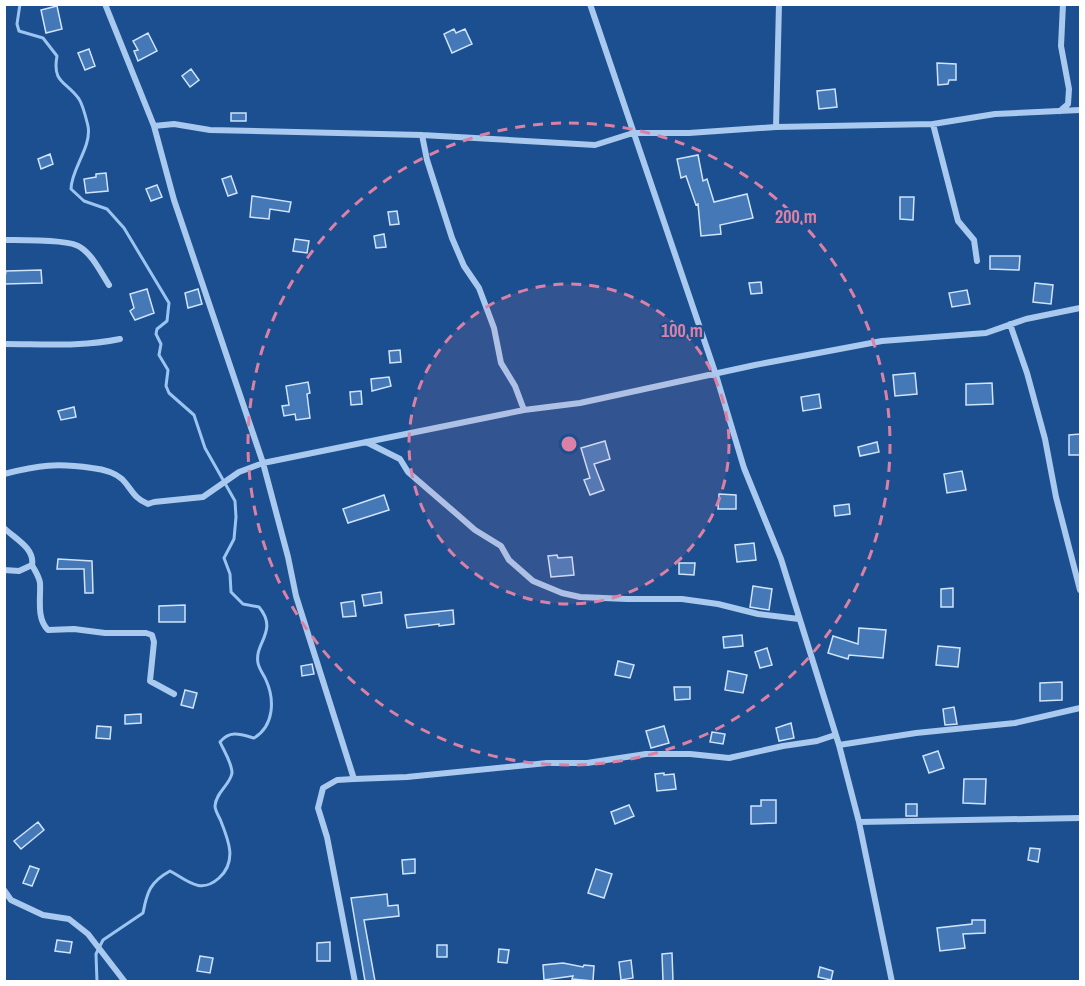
<svg xmlns="http://www.w3.org/2000/svg" width="1085" height="986" viewBox="0 0 1085 986" font-family="'Archivo Narrow',sans-serif">
<rect width="100%" height="100%" fill="#1b4f8f"/>
<g fill="none" stroke-linecap="round" stroke-linejoin="round">
<!-- stream -->
<path stroke="#9cc4f0" stroke-width="3" d="M20 4 17 24 19 31 43 38 57 56C52 83 66 81 79 99 83 105 86 118 88 126 92 147 71 169 71 189L84 201 107 209 124 228 169 303 167 321 157 329 156 334 161 344 159 355 168 370 166 386 169 393 194 415 205 448 235 501 236 517 234 539 224 558 230 574 231 592 243 604 259 607C279 631 254 643 258 663 259 669 264 675 266 680 275 700 274 726 254 738 240 734 230 730 220 742 224 751 232 763 232 773 230 785 216 792 215 806 215 810 218 815 220 819 228 839 238 861 219 878 200 895 187 880 170 871 150 882 147 892 143 913L103 940 96 954 97 982"/>
</g>
<!-- building -->
<path fill="#4478b7" stroke="#cfe3fa" stroke-width="1.5" d="M57 6 62 29 46 33 41 10Z
M454 29 456 33 465 29 472 44 452 53 444 34Z
M148 33 157 51 138 61 134 51 138 50 133 41Z
M89 49 95 66 85 70 78 53Z
M937 63 956 64V80H949L948 84 938 85Z
M191 69 199 80 190 87 182 76Z
M835 89 837 107 819 109 817 91Z
M231 113H246V121H231Z
M50 154 53 164 41 169 38 159Z
M698 155 703 181 707 179 714 202 747 194 753 218 720 225 721 234 701 236 698 204 696 205 686 176 681 178 677 159Z
M106 173 108 191 86 193 84 179 96 177V174Z
M231 176 237 193 228 196 222 179Z
M157 185 162 197 151 201 146 189Z
M252 196 291 202 289 212 270 209 269 219 250 217Z
M900 197H914L913 220 900 219Z
M397 211 399 224 390 225 388 212Z
M384 234 386 247 376 248 374 236Z
M295 239 309 241 307 253 293 251Z
M990 256H1020L1019 270 990 269Z
M41 270 42 283 4 284 6 271Z
M761 282 762 293 751 294 749 283Z
M1035 283 1053 285 1051 304 1033 302Z
M147 289 154 313 135 320 130 311 134 308 130 294Z
M198 289 202 304 188 308 185 293Z
M967 290 970 304 952 307 949 293Z
M400 350 401 362 390 363 389 351Z
M915 373 917 394 895 396 893 375Z
M389 377 391 386 372 391 371 379Z
M308 382 310 393 307 394 310 418 296 420 295 414 284 416 282 406 289 405 286 386Z
M992 383 993 404 966 405V384Z
M361 391 362 404 351 405 350 392Z
M819 394 821 408 803 411 801 397Z
M74 407 76 417 61 420 58 411Z
M1080 434V455H1069V435Z
M605 441 610 459 594 464 604 490 590 495 584 480 590 478 581 448Z
M877 442 879 452 860 456 858 447Z
M962 471 966 490 947 493 944 474Z
M719 494 736 495V509H718Z
M384 495 389 510 348 523 343 509Z
M849 504 850 514 835 516 834 506Z
M754 543 756 560 737 562 735 545Z
M557 555 558 558 572 557 574 575 551 577 548 556Z
M58 559 92 561 93 593H85L84 569H57Z
M679 563H695L694 575 679 574Z
M753 586 772 589 769 610 750 607Z
M953 588V607H941V589Z
M381 592 382 603 364 606 362 595Z
M354 601 356 616 343 617 341 603Z
M185 605V622H159V606Z
M453 610 454 624 439 626V624L407 628 405 615Z
M859 628 886 630 883 658 849 655 848 659 828 653 833 636 858 644Z
M742 635 743 646 724 648 723 637Z
M938 646 960 648 958 667 936 665Z
M767 648 772 665 760 668 755 652Z
M618 661 634 665 630 678 615 675Z
M312 664 314 674 302 676 301 666Z
M728 671 747 675 743 693 725 690Z
M1062 682V700L1040 701V683Z
M674 687H690V699L675 700Z
M185 690 197 693 193 708 181 705Z
M954 707 957 724 945 725 943 709Z
M141 714V723L125 724V715Z
M791 723 794 738 779 741 776 728Z
M97 726 111 727 110 739 96 738Z
M664 726 669 743 651 748 646 731Z
M712 732 725 734 723 744 710 742Z
M938 751 944 768 929 773 923 756Z
M664 773V775L674 774 676 789 657 791 655 774Z
M964 779H986L985 804 963 803Z
M761 800H776V823L751 824V806H761Z
M906 804H917V816H906Z
M629 805 634 816 615 824 611 812Z
M38 822 44 830 21 849 14 841Z
M1030 848 1040 849 1038 862 1028 860Z
M415 859V873L403 874 402 860Z
M30 866 39 869 32 886 23 883Z
M596 869 612 874 604 898 588 893Z
M387 894 388 906 398 905 399 916 364 920 375 981H365L351 898Z
M972 920H985V933L963 934 965 948 940 951 937 928 972 924Z
M57 940 72 942 70 953 55 951Z
M330 942V961H317V943Z
M437 945H447V957H437Z
M499 949 509 950 507 963 498 962Z
M672 953 673 981H663L662 954Z
M200 956 213 958 210 973 197 971Z
M631 960 633 978 621 980 619 962Z
M563 963 583 967 584 965 594 966 593 981 572 979 573 976 544 980 543 965Z
M820 967 833 971 831 980 818 977Z"/>
<g fill="none" stroke-linecap="round" stroke-linejoin="round">
<!-- street -->
<path stroke="#a9c9ee" stroke-width="6" d="M105 4 154 126 174 200 263 463 288 557 296 596 354 779 337 780 323 788 318 808 327 837 355 982
M590 4 716 375 744 468 781 559 839 745 859 822 892 982
M1060 111 1068 104 1069 89 1061 46 1063 4
M933 124 958 221 974 240 977 261
M154 126 174 124 210 130 422 135 595 145 633 133H689L776 127 933 124 995 114 1080 110
M776 127 779 4
M422 135 427 160 452 238 464 266 479 288 494 328 501 363 515 386 524 410
M4 240C19 240 70 239 80 247 93 255 101 273 109 285
M1010 324 1027 373 1045 439 1056 497 1080 590
M4 344C43 344 82 347 120 339
M366 442 400 459 408 472 459 516 475 530 501 546 509 560 533 581 562 593 580 597 627 599H682L718 604 758 614 799 619
M4 474C39 465 57 463 92 468 101 469 114 472 122 479 132 489 133 498 148 504L154 502 203 497 239 472 263 463 524 410 580 403 755 365 882 341 986 333 1026 319 1080 308
M4 528C14 538 35 548 32 565L19 571 4 570
M32 565C35 571 39 576 40 583 41 598 36 618 48 630L74 629 105 633H146L152 635 154 642 150 681 174 694
M839 745 916 733 1015 723 1080 708
M354 779 407 777 547 763H587L646 754H690L729 758 783 746 817 741 835 735
M859 822 1080 818
M4 890 11 900 43 915 69 919 88 934 125 982"/>
</g>
<!-- distance rings -->
<circle cx="569" cy="444" r="160" fill="#dd80a5" fill-opacity=".12"/>
<g fill="none" stroke="#dd80a5" stroke-width="3" stroke-dasharray="10 8">
<circle cx="569" cy="444" r="160"/>
<circle cx="569" cy="444" r="321"/>
</g>
<circle cx="569" cy="444" r="9" fill="#dd80a5" stroke="#1b4f8f" stroke-width="3"/>
<g font-size="18" text-anchor="middle" font-weight="bold" fill="#dd80a5" stroke="#1b4f8f" stroke-width="4.5" stroke-linejoin="round" paint-order="stroke">
<text x="796" y="223">200 m</text>
<text x="682" y="337">100 m</text>
</g>
<!-- border -->
<rect width="1085" height="986" fill="none" stroke="#ffffff" stroke-width="12"/>
</svg>
